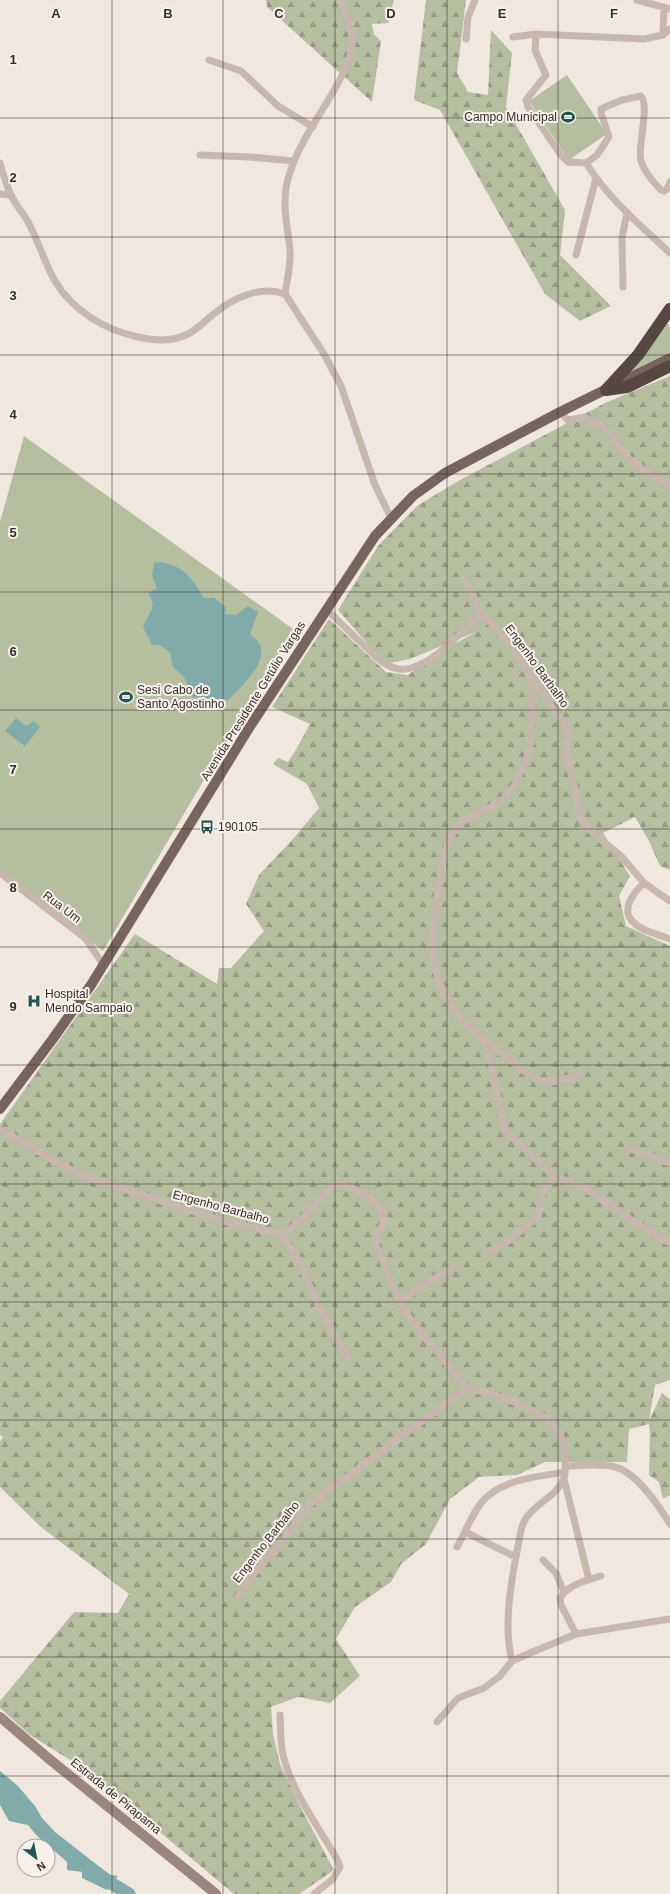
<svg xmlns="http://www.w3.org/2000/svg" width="670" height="1894" viewBox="0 0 670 1894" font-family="Arial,sans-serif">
<defs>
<pattern id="forest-firs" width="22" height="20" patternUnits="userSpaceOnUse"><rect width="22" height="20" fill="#b6bea0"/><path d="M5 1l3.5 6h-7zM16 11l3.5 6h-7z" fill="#959b83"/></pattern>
</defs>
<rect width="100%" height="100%" fill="#f0e7df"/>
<!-- green -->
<path fill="#b6bea0" d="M567 75 607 134 569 160 529 101Z
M668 323 670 328V352L627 374 649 349Z
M24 436 293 629 103 951 0 872V522Z"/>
<!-- forest -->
<path fill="url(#forest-firs)" d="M266 0H394L388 23 372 24 374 34 381 41 372 102 267 7Z
M426 0H466L457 73 468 92 488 95 491 30 512 53 506 107 565 210 560 255 611 306 580 321 545 294 440 110 414 100Z
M670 376V870L660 866 649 841 635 817 603 833 630 876 619 896 626 926 670 946V1380L655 1385 649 1421 662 1393 670 1399V1495L663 1499 659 1482 649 1475 650 1435 649 1424 629 1429 627 1462H545L517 1475 479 1477 450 1499 426 1544 401 1564 391 1582 355 1607 336 1639 360 1676 330 1703 298 1697 271 1707 273 1734 280 1764 302 1810 334 1870 299 1894H234L83 1768 30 1735 0 1708V1701L74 1612 118 1613 129 1594 41 1527 0 1487V1442L3 1437 0 1435V1124L135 934 217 984 219 968H231L264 931 246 904 259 875 293 839 319 808 307 784 273 764 278 758 288 762 297 748 310 724 272 707 329 619 386 672 408 675 434 655 478 631 410 659 385 664 338 610 378 546 417 506 458 481 605 403Z"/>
<!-- water -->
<path fill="#80abaa" d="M160 562C185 567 191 577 204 598H214L226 607 225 614 236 615 248 606 258 612 250 634C253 637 258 640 259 643 270 661 240 688 228 700L192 697 184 677 173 667 170 652 159 645H152L143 627C149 612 158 608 148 593L157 588 152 575 154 563Z
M16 718 26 726 34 721 40 727 25 746 5 731Z
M0 1771 18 1786 35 1806 42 1818 55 1832 105 1871 111 1875 118 1876 107 1890 82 1878V1872L67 1870V1862L36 1835 28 1825 9 1821 0 1805Z"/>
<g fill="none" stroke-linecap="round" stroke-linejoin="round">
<!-- river -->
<path stroke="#80abaa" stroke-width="13" d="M96 1874 129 1894"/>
<!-- street -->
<path stroke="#c8b7ac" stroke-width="7" d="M637 0 670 9
M670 29 663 35 644 39 536 34 535 50 546 75 526 100 528 107 561 155 568 162 586 163C608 198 640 225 670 253
M663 35 664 7
M513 37 536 34
M466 39 468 17 475 0
M209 60 241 71 278 106 313 127
M200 155 250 157 294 161
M0 163C3 173 6 185 11 195 15 204 22 212 27 220 38 239 44 262 55 281 73 311 105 330 138 337 155 341 172 342 188 334 198 329 206 320 215 313 233 298 261 285 285 294L324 354 341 386 375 485 391 518
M586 163 597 155 609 137 601 113V109L622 100 641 96C650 106 637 148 641 161 644 171 654 183 661 190L664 191 667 189 670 182
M0 194 11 195
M576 255 596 178
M623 287 622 238 627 212
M285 294C287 280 291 266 290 251 288 227 281 203 288 179 296 148 317 120 333 92 341 78 351 61 352 44 353 30 346 13 341 0
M560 412 568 420 585 417 600 425 609 433 632 462 670 487
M465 580 481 612
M326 609 377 658C383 663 390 668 399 669 427 672 464 630 481 612L514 649 532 680 544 694 556 714 565 723 567 732 566 753 575 789 579 815 586 827 621 856 644 883 670 901
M532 680V722L530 745 527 757 513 788 504 799 493 806 465 820 456 828 450 838 446 848 436 902 433 941V953L437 975 443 991 453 1009 464 1023 483 1040 488 1048 503 1124 506 1132 556 1177 582 1186 636 1223 670 1243
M0 873 80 934 86 939 104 966
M644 883C635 891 624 905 629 917 638 931 655 933 670 939
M483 1040C500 1049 532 1083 547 1082 559 1081 570 1078 581 1075
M0 1129 65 1167 90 1178 223 1221 281 1234C304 1224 316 1198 337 1184 346 1183 369 1196 376 1203 381 1208 383 1214 385 1220L376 1237V1246L400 1302 408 1316 467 1388C484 1391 498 1396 514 1402 541 1413 567 1426 565 1460 565 1466 566 1473 564 1478 556 1498 534 1503 525 1520 520 1528 520 1538 518 1546 511 1582 503 1626 512 1661
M627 1147 670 1163
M281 1234 298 1259 318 1305 348 1359
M485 1254 508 1241 538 1217 543 1190 556 1177
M400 1302 424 1284 455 1267
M565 1466C581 1466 600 1463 615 1467 636 1472 659 1506 670 1524
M564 1479 589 1580
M465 1532 516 1557
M457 1547C465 1533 471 1516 481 1503 500 1479 537 1477 565 1472
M543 1560 556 1573 564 1592
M238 1596 259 1567 282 1542 309 1505 467 1388
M576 1634 561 1605 560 1598C567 1585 587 1580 601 1576
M280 1715C281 1728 280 1742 283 1755 292 1792 318 1826 337 1859L340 1867 333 1879 314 1894
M437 1722 458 1698 484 1688 500 1676 512 1661 530 1653 576 1634 670 1619"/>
<!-- secondary -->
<path stroke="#9b867d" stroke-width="10" d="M0 1717 48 1758 216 1894"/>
<!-- primary -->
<path stroke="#77645d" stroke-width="10" d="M0 1109 52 1040 91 985 249 728 375 536 413 496 445 473 560 412 670 358"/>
<!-- highway -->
<path stroke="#564742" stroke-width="12" d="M606 390 638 355 670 309
M606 390 627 387 670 366"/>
</g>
<!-- grid -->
<path fill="none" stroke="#362d2a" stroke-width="1" stroke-opacity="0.55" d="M112 0V1894M223 0V1894M335 0V1894M447 0V1894M558 0V1894M0 118H670M0 237H670M0 355H670M0 474H670M0 592H670M0 710H670M0 829H670M0 947H670M0 1065H670M0 1184H670M0 1302H670M0 1420H670M0 1539H670M0 1657H670M0 1776H670"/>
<!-- icons -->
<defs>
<g id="stadium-bare" transform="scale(1.08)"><path d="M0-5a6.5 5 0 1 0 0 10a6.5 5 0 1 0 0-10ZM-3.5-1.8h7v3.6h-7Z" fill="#235454" stroke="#f8f1eb" stroke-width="2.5" paint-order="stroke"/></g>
<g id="bus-bare" transform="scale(1.08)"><path d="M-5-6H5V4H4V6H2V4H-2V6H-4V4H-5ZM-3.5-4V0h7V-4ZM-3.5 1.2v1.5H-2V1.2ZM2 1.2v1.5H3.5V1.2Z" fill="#235454" stroke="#f8f1eb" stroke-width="2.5" paint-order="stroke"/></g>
<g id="hospital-bare" transform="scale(1.08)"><path d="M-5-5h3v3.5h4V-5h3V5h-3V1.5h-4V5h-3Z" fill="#235454" stroke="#f8f1eb" stroke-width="2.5" paint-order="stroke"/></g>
</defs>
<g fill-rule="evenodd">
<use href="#stadium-bare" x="568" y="117"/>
<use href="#stadium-bare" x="126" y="697"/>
<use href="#bus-bare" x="207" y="827"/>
<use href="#hospital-bare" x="34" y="1001"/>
</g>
<g text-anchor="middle" stroke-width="4" stroke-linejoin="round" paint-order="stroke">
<!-- poi labels -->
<g font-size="12" fill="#362d2a" stroke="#f8f1eb" text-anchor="start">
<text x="557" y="121" text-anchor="end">Campo Municipal</text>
<text x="137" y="694">Sesi Cabo de<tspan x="137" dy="14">Santo Agostinho</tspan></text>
<text x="218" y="831">190105</text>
<text x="45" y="998">Hospital<tspan x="45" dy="14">Mendo Sampaio</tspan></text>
</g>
<!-- street labels -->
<g font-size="12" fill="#362d2a" stroke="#f8f1eb">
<text transform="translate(537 666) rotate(54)" y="4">Engenho Barbalho</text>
<text transform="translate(253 701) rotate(-58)" y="4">Avenida Presidente Getúlio Vargas</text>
<text transform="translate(62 907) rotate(37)" y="4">Rua Um</text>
<text transform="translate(221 1207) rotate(15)" y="4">Engenho Barbalho</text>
<text transform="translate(266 1542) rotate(-52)" y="4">Engenho Barbalho</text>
<text transform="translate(116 1796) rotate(39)" y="4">Estrada de Pirapama</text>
</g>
</g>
<g font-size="13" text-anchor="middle" font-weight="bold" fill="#362d2a" stroke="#f8f1eb" stroke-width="4" stroke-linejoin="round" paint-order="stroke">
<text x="56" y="18">A</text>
<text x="168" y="18">B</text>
<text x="279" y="18">C</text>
<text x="391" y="18">D</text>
<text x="502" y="18">E</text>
<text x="614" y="18">F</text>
<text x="13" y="64">1</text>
<text x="13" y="182">2</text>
<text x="13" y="300">3</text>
<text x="13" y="419">4</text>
<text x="13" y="537">5</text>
<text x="13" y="656">6</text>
<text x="13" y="774">7</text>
<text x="13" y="892">8</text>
<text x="13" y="1011">9</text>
</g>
<!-- north arrow -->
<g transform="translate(36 1858) rotate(148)"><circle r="19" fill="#f8f1eb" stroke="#aaa39e"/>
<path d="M0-3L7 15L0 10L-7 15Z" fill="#235454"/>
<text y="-6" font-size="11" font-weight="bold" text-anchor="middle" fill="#362d2a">N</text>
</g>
</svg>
